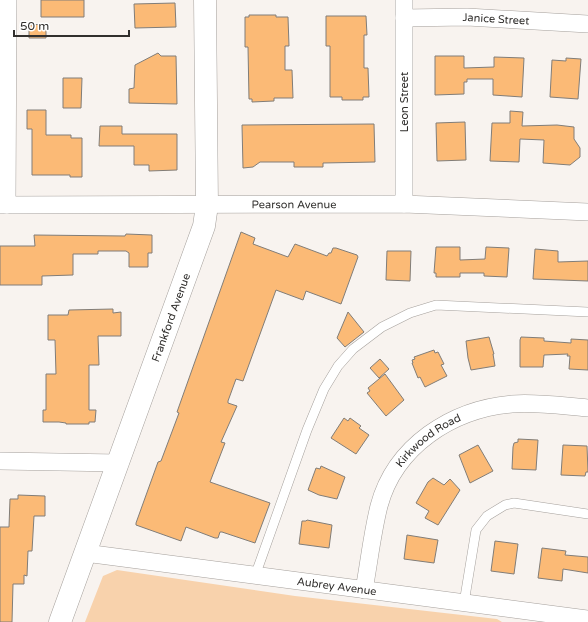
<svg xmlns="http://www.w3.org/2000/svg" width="588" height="622" viewBox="0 0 588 622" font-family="'Varela Round',sans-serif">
<rect width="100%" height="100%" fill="#f8f3ef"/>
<!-- green -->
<path fill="#f8d2ac" d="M117 570 295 596 497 619 502 622H85L103 576Z"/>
<!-- building -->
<path fill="#fbba76" stroke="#817d78" d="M41 0H84V17H41Z
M175 3 176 27 135 28 134 4Z
M249 15H276V17H288L289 46H285V70H292L293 98H274V101L252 102V99H249L248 47H245V17H249Z
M326 16H366L367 35H364V68H368L369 97H363V100H342V97H330V46H326Z
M46 24V38H29V25Z
M158 53 161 56H176L177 104 129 103V89L134 88 135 65Z
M435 56H464V68L494 67V57L524 58 522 97 493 95V79H467V82H464V94L435 95Z
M566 58 581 59 578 99 550 97 552 60 566 61Z
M63 78H82L81 108H63Z
M27 110H46V135H71V138H82V177H70V175H32V129H27Z
M510 111 523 112 522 126 557 125 574 127V139L580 148V157L570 165 543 163 544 140 520 139 519 162 490 161 492 123H510Z
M465 122 466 160 437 161 436 123Z
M374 124 375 162 323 163V167H294V162H260L253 167 243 168 242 125Z
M100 126H122V134H177V170L149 171V165H134V146H99Z
M241 232 255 238 253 244 288 257 295 244 327 256 329 253H331L333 248H336L357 255 358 257 341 304 306 291 303 300 276 290 243 381 236 379 228 401V403L237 406 221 442 225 443 210 482 270 503 255 543 222 532H220L218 538H215L186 527 181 541 136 525V523L158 462 161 461 179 413 177 412Z
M126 234 152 235V253H148V267H129V253L126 251H98V254H73V275L42 276V285H0V246H35L34 235 125 236Z
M436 247H460V260L485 259 486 247 509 248 507 277 484 276V273H460V277H436V273H434Z
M535 249 558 251V262L588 261V281L533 279Z
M387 251H411L410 281 386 280Z
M113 309V313L121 312V336H98L99 365H89V410H96L95 422H89V424H66V423L59 422H43V410H46V374H56L55 340H48V315H68L69 310Z
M348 312 364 332 345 347 337 338Z
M489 337 494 354H493L495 366 471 370 468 358 466 341Z
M521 337 544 338V341L571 343V339L588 340V370L569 369 570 356H567L568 354 544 355 543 367H520V340Z
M434 350 435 353 438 352 444 364 441 365 447 376 425 387 420 377 418 378 412 363H413L412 360 415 359 414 357Z
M380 359 389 369 379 378 370 368Z
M385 374 404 400 386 416 367 393 370 391 368 388Z
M344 418 348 421 350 418 361 426 359 428 369 435 356 454 331 438Z
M518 439 538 440 536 470 512 469 513 447 514 443 518 442Z
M478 445 493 471 470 483 459 455Z
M563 445 587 446 588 472H586L585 476 561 475Z
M321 466 345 477 337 499 319 495 308 490 316 468 320 469Z
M433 478 444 485 450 479 460 490 438 525 425 518 429 511 416 503 428 482Z
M18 495 45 496V516H34L32 551H28L27 576 24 575V584H13L12 622H0V527H9L10 499H18Z
M307 520 332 525 329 548 299 544 302 521H306Z
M407 535 438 540 434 563 404 559Z
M495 541 518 544 514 574 491 571Z
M542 548 566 551 565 555 588 557V573L563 569 562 581 538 578Z"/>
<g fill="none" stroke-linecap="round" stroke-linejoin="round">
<!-- service casing -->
<g stroke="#a5a09c" stroke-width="10">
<path id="service" d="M255 576 307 430 324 389 338 366 353 349 382 327 410 313 436 305 588 312
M464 603 476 530 487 516 505 505 514 503 588 514"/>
</g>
<!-- minor casing -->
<g stroke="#a5a09c" stroke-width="18">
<g id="minor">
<path d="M404 0V204"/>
<path id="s1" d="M404 18 467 17 588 24"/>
<path id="s2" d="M0 205 404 204 588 212"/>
<path d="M7 205 8 0"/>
<path d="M0 461 118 463"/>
<path id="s3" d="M85 553 588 619"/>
<path id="s4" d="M364 590C369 563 372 534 379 506 395 446 452 409 512 404 537 402 563 406 588 408"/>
</g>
</g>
<!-- primary casing -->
<g stroke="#a5a09c" stroke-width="23">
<g id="primary">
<path id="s5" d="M60 622 204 226 207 205 205 0"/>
</g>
</g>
<!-- service -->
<use href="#service" stroke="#fff" stroke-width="9"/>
<!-- minor -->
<use href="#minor" stroke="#fff" stroke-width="17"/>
<!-- primary -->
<use href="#primary" stroke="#fff" stroke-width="22"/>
</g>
<g text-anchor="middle" stroke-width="3" stroke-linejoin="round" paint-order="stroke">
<!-- street labels -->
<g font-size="11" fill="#312f2d" stroke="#fff">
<text dy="4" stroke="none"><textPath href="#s1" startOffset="92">Janice Street</textPath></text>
<text transform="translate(404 102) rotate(-90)" y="4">Leon Street</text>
<text dy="4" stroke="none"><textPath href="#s2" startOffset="294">Pearson Avenue</textPath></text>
<text dy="4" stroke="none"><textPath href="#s5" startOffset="324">Frankford Avenue</textPath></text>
<text dy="4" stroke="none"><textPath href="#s4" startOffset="170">Kirkwood Road</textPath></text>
<text dy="4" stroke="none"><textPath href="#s3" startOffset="254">Aubrey Avenue</textPath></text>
</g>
</g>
<!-- scale -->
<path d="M14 30v6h115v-6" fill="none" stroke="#312f2d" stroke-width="2"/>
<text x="20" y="30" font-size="12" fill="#312f2d" stroke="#ffffff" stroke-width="3" paint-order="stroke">50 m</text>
</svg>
